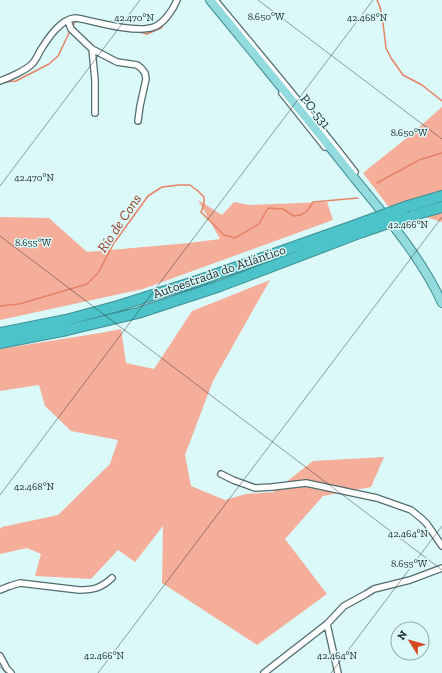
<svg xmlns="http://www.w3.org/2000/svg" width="442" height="673" viewBox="0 0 442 673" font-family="'Zilla Slab',serif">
<rect width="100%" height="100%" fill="#dcf9fa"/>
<!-- green -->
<path fill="#f5ae99" d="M442 107V222L388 206 363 173 409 136Z
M198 200 222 215 234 202 250 205 327 202 333 220 143 289 0 320V217L49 218 87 252 189 243 220 239Z
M270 280 213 381 185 455 191 486 225 500 246 494 273 492 313 461 384 457 371 487 323 496 285 539 327 594 257 645 162 583 163 526 135 562 118 550 91 579 35 576 41 554 27 548 0 554V529L2 527 58 515 110 464 118 440 71 431 45 406 39 385 0 391V349L100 333 121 329 126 363 154 369 192 311Z"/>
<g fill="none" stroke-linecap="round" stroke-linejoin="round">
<!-- stream -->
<path stroke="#e58265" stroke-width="1.5" d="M377 0 380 7 383 23 386 48 391 58 403 75 422 85 442 101
M72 28 76 20
M136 31 147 34 161 28 167 20
M5 82 16 81 49 64 58 56 70 31
M377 183 419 160 442 153
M0 306 19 304 87 284 98 273 114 243 148 196 162 187 179 185H190L198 191 204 197V204L201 212 224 235 235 238 259 224 268 208 283 209 294 216 301 215 308 210 313 202 358 198"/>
<!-- minor casing -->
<g stroke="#536c6d" stroke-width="8">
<path id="minor" d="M215 0C262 57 310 113 355 172
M68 21 71 29 92 49 117 62 137 65 141 68 145 73 146 79 140 106 138 121
M92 49 95 80V113
M0 81C9 78 26 70 32 64 36 60 38 55 40 51 47 40 60 19 75 18 80 18 93 22 99 23 112 26 141 32 154 27 164 23 173 10 177 0
M282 93 325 147
M221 474 233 480 255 488 272 487 306 483 377 498 411 510 422 519 427 524 442 546
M0 590 10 586 20 583 79 590C94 590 101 588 112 578
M327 624 338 673
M0 656 7 669 11 673
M264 673 327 624 344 606 366 594 374 589 410 580 442 568"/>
</g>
<!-- primary casing -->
<g stroke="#3d8e92" stroke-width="10">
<path id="primary" d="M210 0C259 60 308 119 355 179 387 218 421 257 442 303"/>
</g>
<!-- motorway casing -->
<g stroke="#3d8e92" stroke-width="12">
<path id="motorway" d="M408 206 442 196
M406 217 442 207
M0 333 66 320 118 306 197 281 356 225
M0 343 67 330 138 313 220 286 362 232"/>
</g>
<!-- minor -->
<use href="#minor" stroke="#fff" stroke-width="5.5"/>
<!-- primary -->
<use href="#primary" stroke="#94dbde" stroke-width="8"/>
<!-- motorway -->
<use href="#motorway" stroke="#4cc3c8" stroke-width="10"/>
<!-- motorway-bridge casing -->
<g stroke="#3d8e92" stroke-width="12" stroke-linecap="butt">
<path id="motorway-bridge" d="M356 225 408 206
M362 232 406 217"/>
</g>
<!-- motorway-bridge -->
<use href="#motorway-bridge" stroke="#4cc3c8" stroke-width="10"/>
</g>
<!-- ticks -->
<path fill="none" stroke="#222d2d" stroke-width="1" stroke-opacity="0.45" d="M258 0 442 139M0 186 140 0M0 236 442 570M0 495 373 0M0 667 8 673M98 673 442 217M331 673 442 526"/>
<g text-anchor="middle" stroke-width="3" stroke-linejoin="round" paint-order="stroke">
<!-- street labels -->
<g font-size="13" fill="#222d2d" stroke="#dcf9fa">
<text transform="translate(316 111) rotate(51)" y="5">PO-531</text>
<text transform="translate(219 271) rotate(-19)" y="5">Autoestrada do Atlántico</text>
</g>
<!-- water labels -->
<g font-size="14" font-style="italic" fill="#90371b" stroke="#dcf9fa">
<text transform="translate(119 223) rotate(-56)" y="5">Río de Cons</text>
</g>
</g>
<g font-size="10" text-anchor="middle" fill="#222d2d" stroke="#dcf9fa" stroke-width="3" stroke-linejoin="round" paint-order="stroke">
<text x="266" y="20">8.650°W</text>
<text x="134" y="21">42.470°N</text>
<text x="367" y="21">42.468°N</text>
<text x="409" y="136">8.650°W</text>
<text x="34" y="181">42.470°N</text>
<text x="408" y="228">42.466°N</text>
<text x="33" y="246">8.655°W</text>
<text x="34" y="490">42.468°N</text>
<text x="408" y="537">42.464°N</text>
<text x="409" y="567">8.655°W</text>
<text x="104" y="659">42.466°N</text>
<text x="337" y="659">42.464°N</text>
</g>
<!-- north arrow -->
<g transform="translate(410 641) rotate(307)"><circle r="19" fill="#dcf9fa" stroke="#92a7a8"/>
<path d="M0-3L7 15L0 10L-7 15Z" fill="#d34a1e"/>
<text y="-6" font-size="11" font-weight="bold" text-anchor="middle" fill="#222d2d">N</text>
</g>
</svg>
